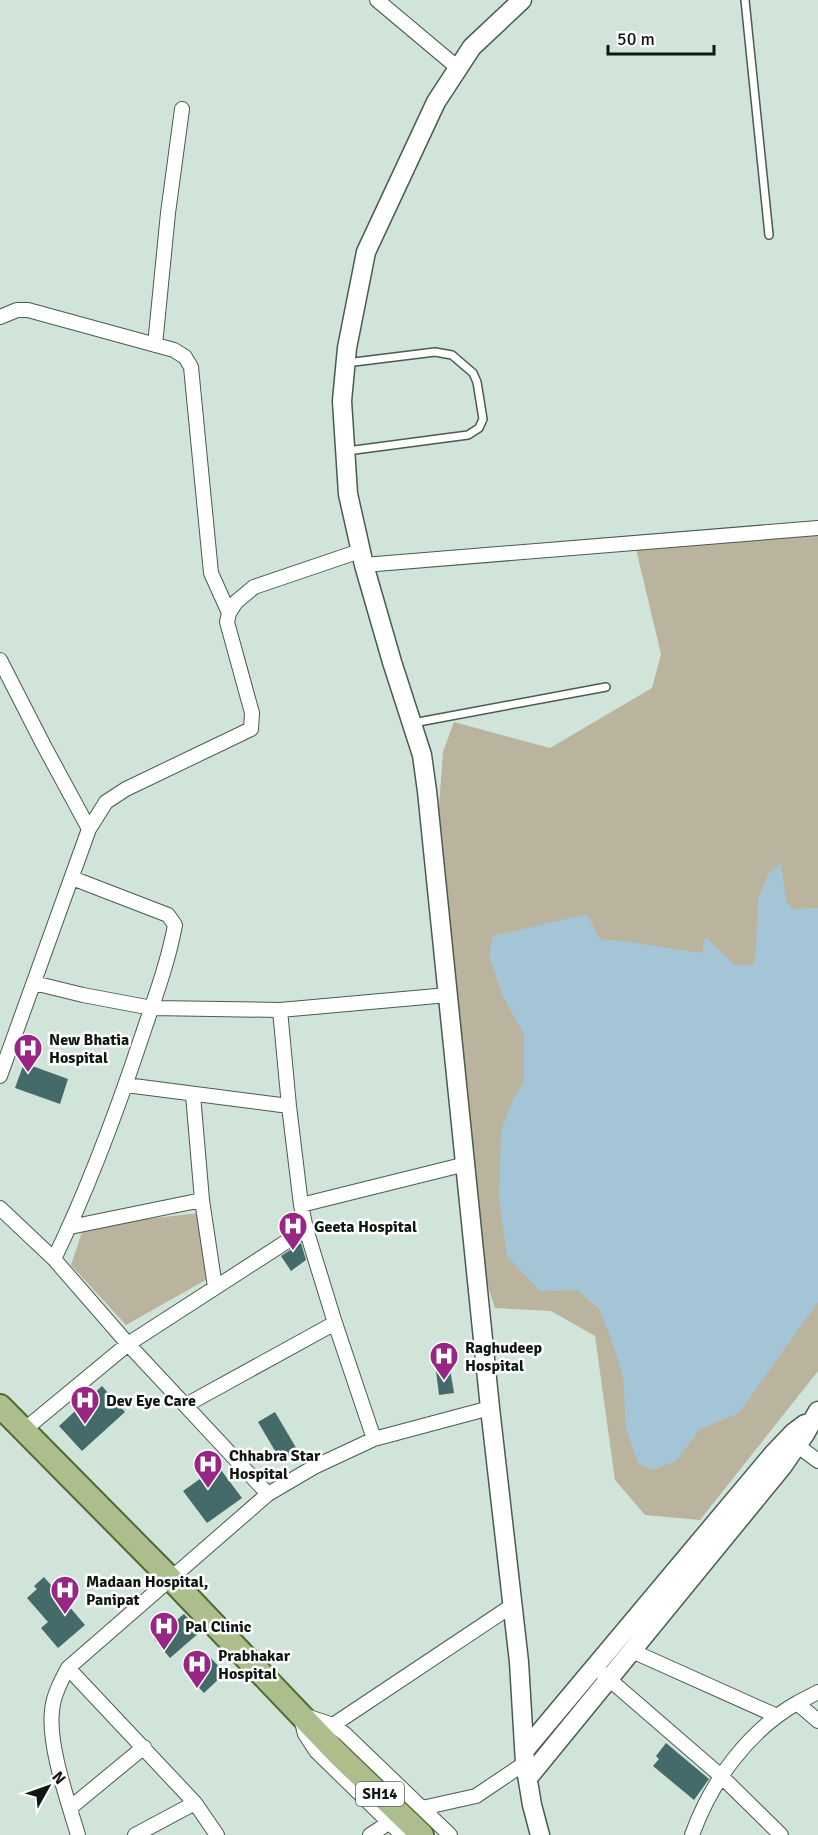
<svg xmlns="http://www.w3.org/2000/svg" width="818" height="1835" viewBox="0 0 818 1835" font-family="Signika,sans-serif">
<rect width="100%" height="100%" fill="#d0e4d9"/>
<!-- green -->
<path fill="#bab39d" d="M818 535V1371L700 1520 645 1515 615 1480 595 1336 551 1311 495 1308 483 1271 438 820 443 752 454 722 550 748 652 688 661 654 636 549Z
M199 1213 211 1277 126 1325 71 1265 84 1226Z"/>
<!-- water -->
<path fill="#a3c5d6" d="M781 863 786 901 792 909 818 908V1302L739 1413 700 1429 676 1461 653 1470 638 1463 626 1429 623 1376 610 1336 599 1309 577 1290 540 1291 507 1256 499 1198 501 1131 512 1102 524 1081V1034L503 997 489 955 493 936 587 914 600 939 630 942 702 953 705 936 735 966 755 964 758 899 768 874Z"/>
<!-- building -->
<path fill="#446a6a" d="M24 1063 68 1079 60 1104 15 1088Z
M301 1243 306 1260 291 1271 281 1256Z
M450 1369 454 1393 439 1395 436 1371Z
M102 1386 125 1412 82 1451 59 1426Z
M275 1412 298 1451 281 1461 258 1422Z
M218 1466 242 1498 207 1523 183 1491Z
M44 1577 85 1625 58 1648 41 1628 48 1622 27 1598 37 1589 34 1586Z
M184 1614 200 1632 170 1658 154 1639Z
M207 1654 225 1673 204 1693 186 1674Z
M666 1743 709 1779 694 1800 653 1766 659 1759 656 1756Z"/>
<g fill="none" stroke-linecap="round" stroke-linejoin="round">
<!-- service casing -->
<g stroke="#4a5b51" stroke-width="10">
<path id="service" d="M745 0 769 235
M346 363 435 352 452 355 473 373 477 382 483 419 479 428 468 435 347 451
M413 723 606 687"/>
</g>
<!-- minor casing -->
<g stroke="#4a5b51" stroke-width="16">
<path id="minor" d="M377 0 458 68
M0 317 17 310H28L174 350 185 357 191 367 211 573 229 613
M155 345 168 213 182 109
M364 565 818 528
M0 660 43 744 89 829
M34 983 83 995 152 1008 280 1010 448 995
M280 1010 289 1106 301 1205 306 1229 335 1323 374 1439
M0 1076 89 829 106 802 126 789 251 729 252 713 227 622 229 613 236 602 254 587 360 551
M126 1085 289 1106
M193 1095 202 1200 215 1287
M301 1205 466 1164
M0 1208 54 1259 128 1344 268 1494
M70 1227 202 1200
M54 1259C89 1187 117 1111 142 1036 154 1000 168 963 175 925L168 915 72 878
M186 1405 335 1323
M24 1430 128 1344 306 1229
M798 1446 818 1461
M632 1651 777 1716
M68 1668 195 1803 217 1835
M603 1674 721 1776 781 1835
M797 1703 818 1692
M333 1725 513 1605
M70 1808 144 1747
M422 1808 476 1796 525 1763
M78 1835C68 1801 48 1746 52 1711 53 1696 61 1681 68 1668L268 1494 314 1467 374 1439 490 1408
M135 1835 195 1803
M370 1835 390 1822
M402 1835 316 1751 305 1734 300 1714 333 1725 345 1734 450 1835
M692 1835C711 1782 748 1731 797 1703L818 1721"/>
</g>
<!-- tertiary casing -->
<g stroke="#4a5b51" stroke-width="21">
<path id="tertiary" d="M522 0 472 47 436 102 366 252 347 348 342 401 348 494 364 565 392 662 422 755 427 791 490 1408 519 1662 525 1763 532 1805 540 1835
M525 1750 773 1454 793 1433 805 1424
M528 1778 782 1467 805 1434 818 1411"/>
</g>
<!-- primary casing -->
<g stroke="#526831" stroke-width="26">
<path id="primary" d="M0 1406 169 1577 337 1753 422 1835"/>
</g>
<!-- service -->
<use href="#service" stroke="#fff" stroke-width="7"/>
<!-- minor -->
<use href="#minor" stroke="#fff" stroke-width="14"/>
<!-- tertiary -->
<use href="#tertiary" stroke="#fff" stroke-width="18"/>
<!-- primary -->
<use href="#primary" stroke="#adbe8d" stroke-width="22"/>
</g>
<!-- icons -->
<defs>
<g id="hospital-pin" transform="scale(1.5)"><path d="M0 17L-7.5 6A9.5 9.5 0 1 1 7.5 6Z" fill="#972685" stroke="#fff"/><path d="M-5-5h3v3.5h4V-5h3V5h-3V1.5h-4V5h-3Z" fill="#fff"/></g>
</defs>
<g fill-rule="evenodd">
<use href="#hospital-pin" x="28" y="1048"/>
<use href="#hospital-pin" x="293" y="1226"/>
<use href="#hospital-pin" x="444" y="1356"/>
<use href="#hospital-pin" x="85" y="1400"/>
<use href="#hospital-pin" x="208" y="1464"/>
<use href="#hospital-pin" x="65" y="1590"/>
<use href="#hospital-pin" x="164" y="1626"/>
<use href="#hospital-pin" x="197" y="1664"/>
</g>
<g text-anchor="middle" stroke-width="5" stroke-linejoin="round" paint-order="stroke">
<!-- shield labels -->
<rect fill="#fff" stroke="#585d5a" stroke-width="1.5" x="356" y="1782" width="48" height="24" rx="4.5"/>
<g font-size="15" font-weight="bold" fill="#101713">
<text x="380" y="1799">SH14</text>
</g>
<!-- poi labels -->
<g font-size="16" font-weight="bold" fill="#101713" stroke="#fff" text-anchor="start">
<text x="49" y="1045">New Bhatia<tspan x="49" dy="18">Hospital</tspan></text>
<text x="314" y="1232">Geeta Hospital</text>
<text x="465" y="1353">Raghudeep<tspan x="465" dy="18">Hospital</tspan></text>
<text x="106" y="1406">Dev Eye Care</text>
<text x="229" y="1461">Chhabra Star<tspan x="229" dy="18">Hospital</tspan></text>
<text x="86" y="1587">Madaan Hospital,<tspan x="86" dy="18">Panipat</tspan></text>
<text x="185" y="1632">Pal Clinic</text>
<text x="218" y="1661">Prabhakar<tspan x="218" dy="18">Hospital</tspan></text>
</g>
</g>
<!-- north arrow -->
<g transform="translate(48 1787) rotate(50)" stroke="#ffffff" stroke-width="4.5" paint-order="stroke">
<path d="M0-4.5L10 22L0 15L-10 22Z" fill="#101713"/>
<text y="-9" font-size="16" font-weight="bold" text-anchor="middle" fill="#101713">N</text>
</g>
<!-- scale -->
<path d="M608 45v9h106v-9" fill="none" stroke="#101713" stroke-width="3"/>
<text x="617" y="45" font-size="18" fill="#101713" stroke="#ffffff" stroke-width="4.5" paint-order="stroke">50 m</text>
</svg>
